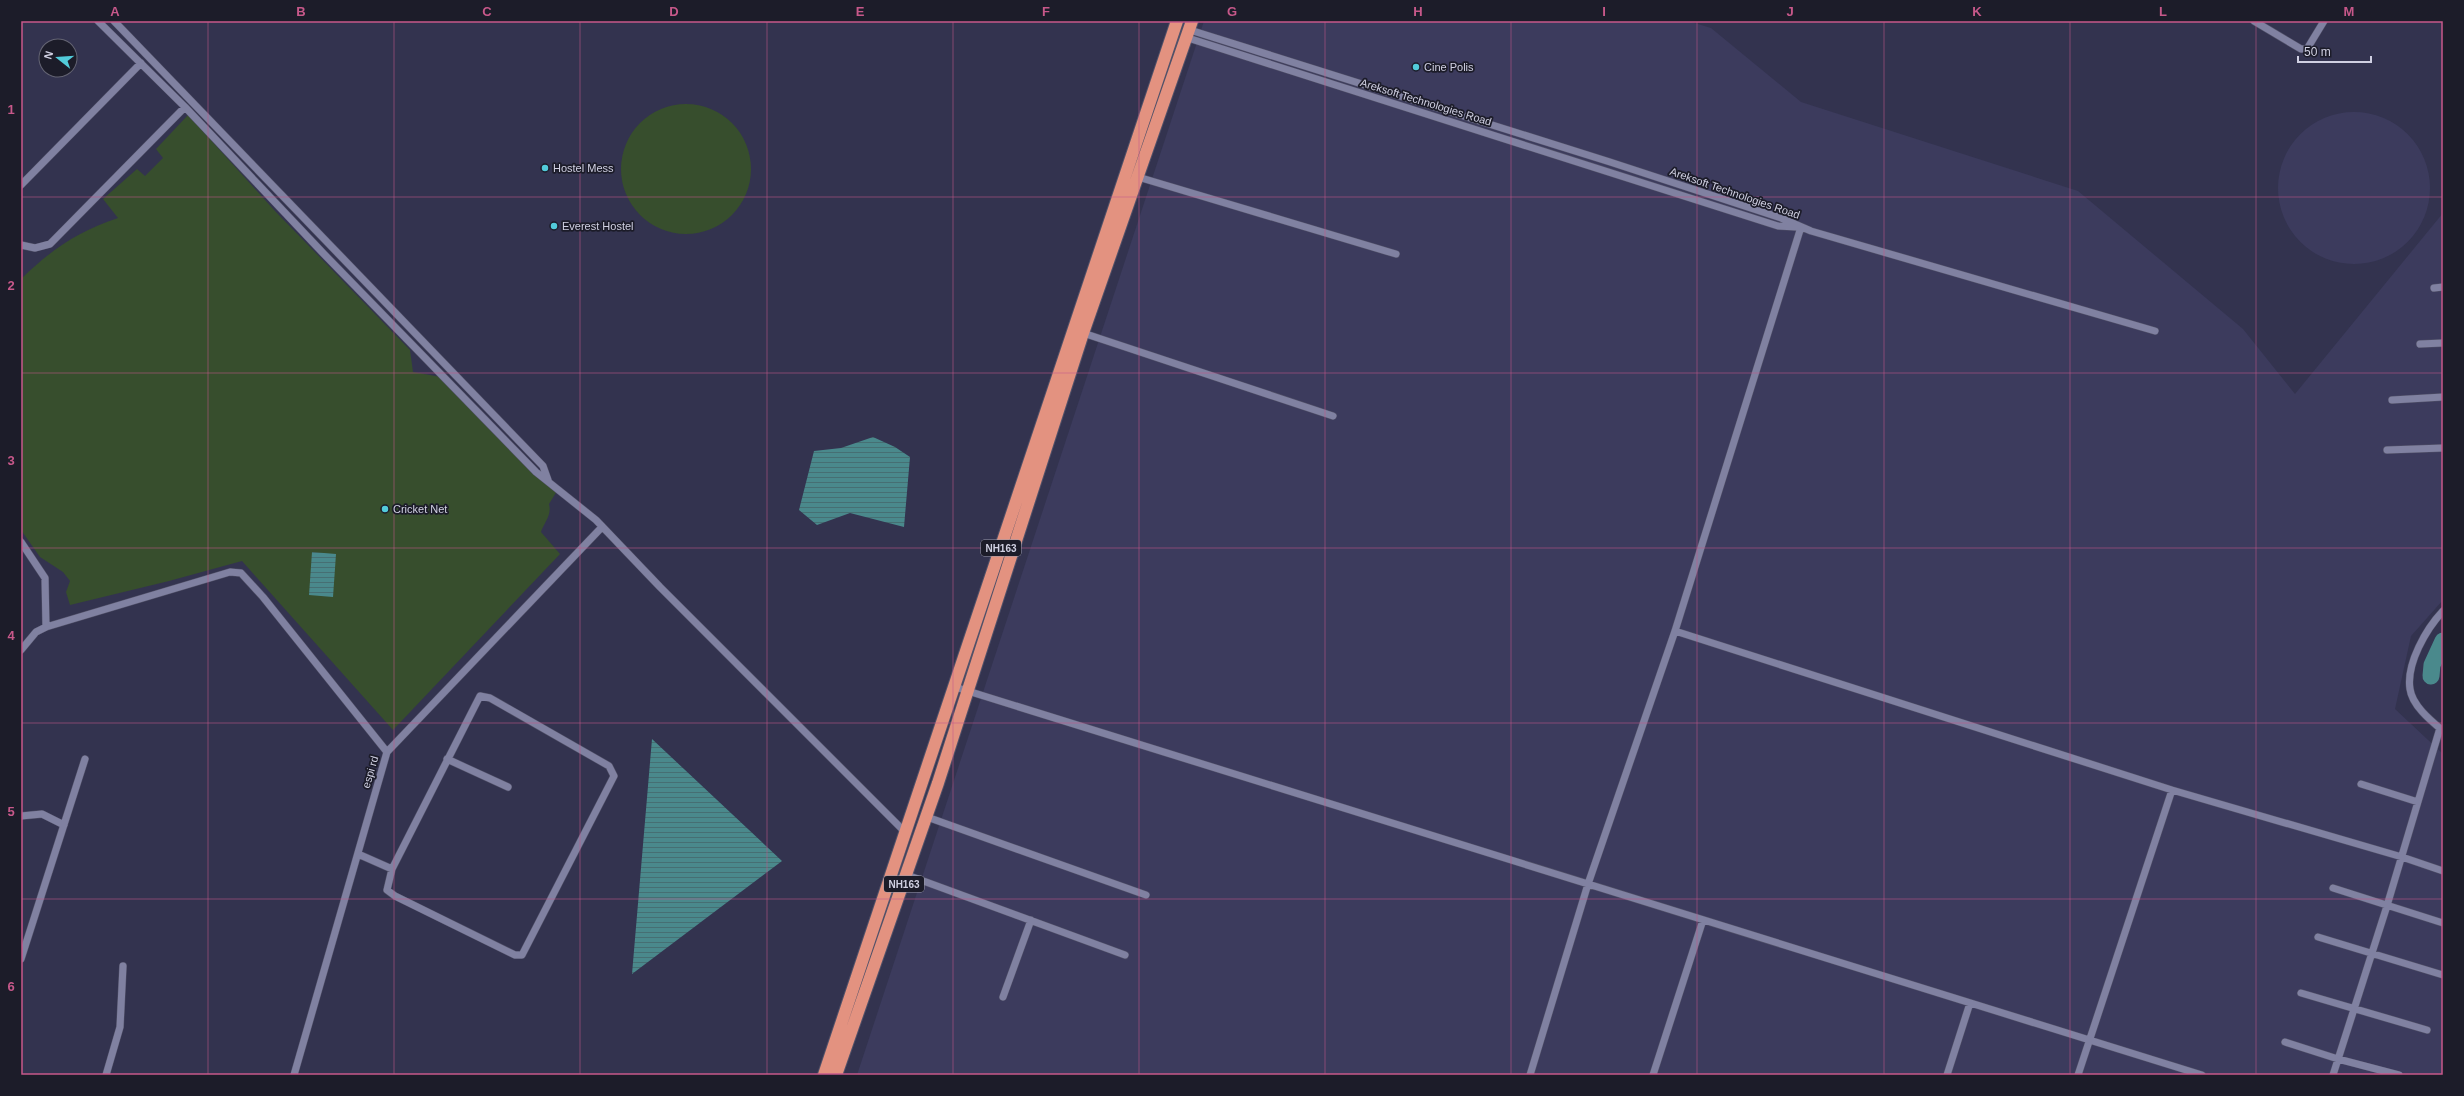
<svg xmlns="http://www.w3.org/2000/svg" width="2464" height="1096" viewBox="0 0 2464 1096" font-family="Arial,sans-serif">
<defs>
<pattern id="water-rules" width="6" height="5" patternUnits="userSpaceOnUse"><rect width="6" height="5" fill="#4a898c"/><path d="M0 2.5h6" fill="none" stroke="#466f73"/></pattern>
</defs>
<rect width="100%" height="100%" fill="#33334f"/>
<!-- built -->
<path fill="#3c3b5d" d="M1204 21H1688L1711 28 1801 102 2078 191 2243 329 2295 394 2443 213V600L2411 636 2395 709 2443 754V1075H857Z
M2278 188a76 76 0 1 1 152 0a76 76 0 1 1-152 0Z"/>
<!-- park -->
<path fill="#374e2d" d="M621 169a65 65 0 1 1 130 0a65 65 0 1 1-130 0Z
M188 115 275 211 410 350 413 372 441 377 557 491 549 504C552 516 544 522 541 532L560 554 393 730 242 561 169 581 70 605 66 592 70 581 63 572 40 557 21 530V279C52 249 77 232 118 218L103 199 137 169 145 176 163 158 156 149Z"/>
<!-- water -->
<path fill="url(#water-rules)" d="M873 437 895 447 910 457 904 527 850 513 817 525 799 510 814 451 841 448Z
M312 552 336 554 333 597 309 595Z
M652 739 782 861 632 974Z"/>
<g fill="none" stroke-linecap="round" stroke-linejoin="round">
<!-- river -->
<path stroke="#4a898c" stroke-width="17" d="M2431 676 2432 665 2443 641"/>
<!-- minor casing -->
<g stroke="#515168" stroke-width="8">
<path id="minor" d="M98 21 185 107 322 252 536 472 596 520 660 587 906 833
M114 21 543 466 548 480
M2254 21 2301 49H2307L2324 21
M1190 30 1610 162 1781 218 1811 231 2155 331
M1188 38 1778 226 1796 227
M1138 177 1396 254
M21 185 141 63
M21 245 35 248 50 244 185 107
M2434 288 2443 287
M1083 333 1333 416
M2420 344 2443 343
M2392 400 2443 397
M2387 450 2443 448
M21 542 45 578 46 627
M1675 631 2172 790 2402 857 2443 871
M21 650 36 632 46 627 230 572 241 573 263 597 387 752
M955 687 2202 1075
M2442 730C2430 720 2412 705 2410 689 2406 664 2426 629 2443 611
M447 759 508 787
M2361 784 2418 802
M21 816 42 814 64 825
M927 817 1146 895
M358 854 392 869 387 890 395 896 515 955H522L614 776 609 766 490 698 480 696 392 869
M907 875 1125 955
M2333 888 2443 923
M2318 937 2443 975
M21 959 85 759
M2301 993 2427 1030
M1003 997 1031 920
M2285 1042 2338 1059 2399 1075
M106 1075 120 1027 123 966
M294 1075 387 752 602 527
M1530 1075 1588 884 1675 631 1801 227
M1653 1075 1703 920
M1947 1075 1970 1003
M2078 1075 2172 790
M2333 1075 2386 909 2440 728"/>
</g>
<!-- highway casing -->
<g stroke="#515168" stroke-width="14">
<path id="highway" d="M824 1075 1177 21
M836 1075 938 783 1083 333 1192 21"/>
</g>
<!-- minor -->
<use href="#minor" stroke="#8081a1" stroke-width="7"/>
<!-- highway -->
<use href="#highway" stroke="#e39280" stroke-width="12"/>
</g>
<!-- grid -->
<path fill="none" stroke="#c7588a" stroke-width="1" stroke-opacity="0.55" d="M208 21V1075M394 21V1075M580 21V1075M767 21V1075M953 21V1075M1139 21V1075M1325 21V1075M1511 21V1075M1697 21V1075M1884 21V1075M2070 21V1075M2256 21V1075M21 197H2443M21 373H2443M21 548H2443M21 723H2443M21 899H2443"/>
<!-- markers -->
<g fill="#52cbda" stroke="#1c1c29" stroke-width="1.5">
<circle cx="1416" cy="67" r="4"/>
<circle cx="545" cy="168" r="4"/>
<circle cx="554" cy="226" r="4"/>
<circle cx="385" cy="509" r="4"/>
</g>
<g text-anchor="middle" stroke-width="3.5" stroke-linejoin="round" paint-order="stroke">
<!-- shield labels -->
<g fill="#1c1c29" stroke="#9a9aaa" stroke-width="1">
<rect x="981" y="540" width="40" height="16" rx="3"/>
<rect x="884" y="876" width="40" height="16" rx="3"/>
</g>
<g font-size="10" font-weight="bold" fill="#d0d0e2">
<text x="1001" y="552">NH163</text>
<text x="904" y="888">NH163</text>
</g>
<!-- poi labels -->
<g font-size="11" fill="#d0d0e2" stroke="#1c1c29" text-anchor="start">
<text x="1424" y="71">Cine Polis</text>
<text x="553" y="172">Hostel Mess</text>
<text x="562" y="230">Everest Hostel</text>
<text x="393" y="513">Cricket Net</text>
</g>
<!-- street labels -->
<g font-size="11" fill="#d0d0e2" stroke="#1c1c29">
<text transform="translate(1426 102) rotate(17)" y="4">Areksoft Technologies Road</text>
<text transform="translate(1735 193) rotate(19)" y="4">Areksoft Technologies Road</text>
<text transform="translate(370 772) rotate(-74)" y="4">espi rd</text>
</g>
</g>
<!-- border -->
<rect width="2464" height="1096" fill="none" stroke="#1c1c29" stroke-width="44"/>
<!-- north arrow -->
<g transform="translate(58 58) rotate(287)"><circle r="19" fill="#1c1c29" stroke="#646473"/>
<path d="M0-3L7 15L0 10L-7 15Z" fill="#52cbda"/>
<text y="-6" font-size="11" font-weight="bold" text-anchor="middle" fill="#d0d0e2">N</text>
</g>
<!-- scale -->
<path d="M2298 56v6h73v-6" fill="none" stroke="#d0d0e2" stroke-width="2"/>
<text x="2304" y="56" font-size="12" fill="#d0d0e2" stroke="#1c1c29" stroke-width="3" paint-order="stroke">50 m</text>
<rect x="22" y="22" width="2420" height="1052" fill="none" stroke="#c7588a" stroke-width="1.5"/>
<g font-size="13" text-anchor="middle" font-weight="bold" fill="#c7588a">
<text x="115" y="16">A</text>
<text x="301" y="16">B</text>
<text x="487" y="16">C</text>
<text x="674" y="16">D</text>
<text x="860" y="16">E</text>
<text x="1046" y="16">F</text>
<text x="1232" y="16">G</text>
<text x="1418" y="16">H</text>
<text x="1604" y="16">I</text>
<text x="1790" y="16">J</text>
<text x="1977" y="16">K</text>
<text x="2163" y="16">L</text>
<text x="2349" y="16">M</text>
<text x="11" y="114">1</text>
<text x="11" y="290">2</text>
<text x="11" y="465">3</text>
<text x="11" y="640">4</text>
<text x="11" y="816">5</text>
<text x="11" y="991">6</text>
</g>
</svg>
